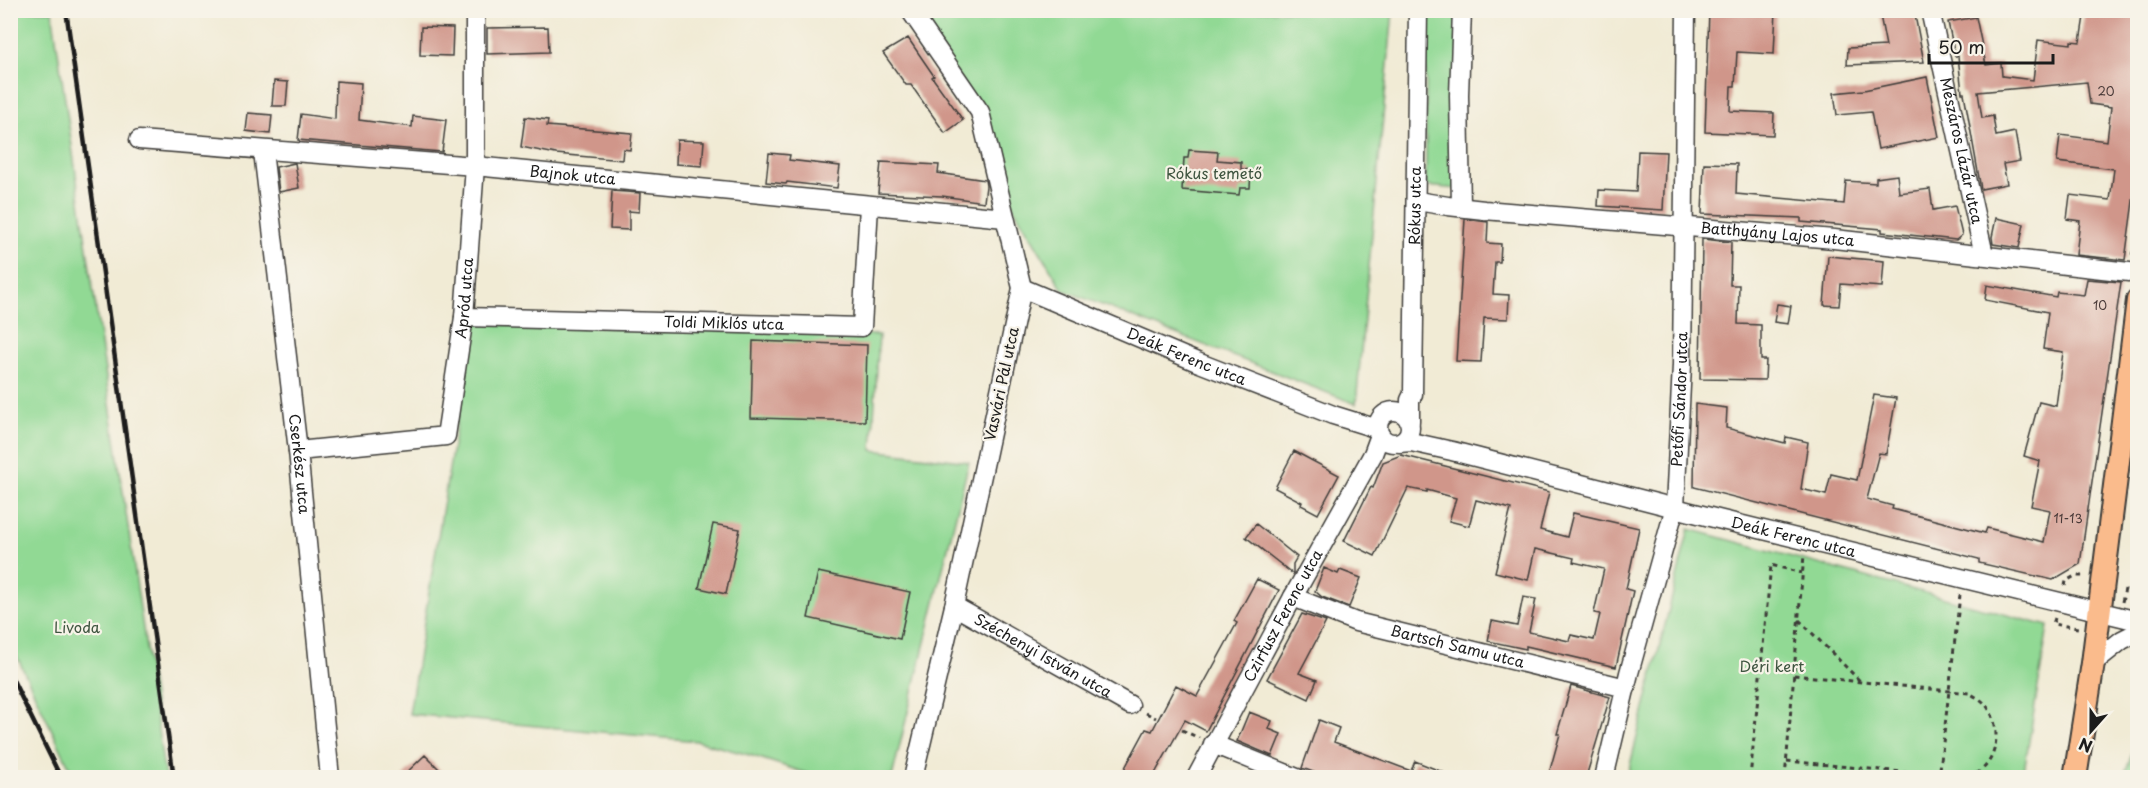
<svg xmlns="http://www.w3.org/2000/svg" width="2148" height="788" viewBox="0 0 2148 788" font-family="'Playpen Sans',sans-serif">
<rect width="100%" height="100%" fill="#f7f3e8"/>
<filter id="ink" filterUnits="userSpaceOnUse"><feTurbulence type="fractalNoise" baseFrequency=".0167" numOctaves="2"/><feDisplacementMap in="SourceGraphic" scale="12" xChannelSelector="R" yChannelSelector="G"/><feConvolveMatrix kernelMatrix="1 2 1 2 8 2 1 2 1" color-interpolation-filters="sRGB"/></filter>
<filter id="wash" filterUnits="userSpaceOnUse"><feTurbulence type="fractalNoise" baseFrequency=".008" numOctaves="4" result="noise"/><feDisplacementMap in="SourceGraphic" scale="24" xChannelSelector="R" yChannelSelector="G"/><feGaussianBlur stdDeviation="1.35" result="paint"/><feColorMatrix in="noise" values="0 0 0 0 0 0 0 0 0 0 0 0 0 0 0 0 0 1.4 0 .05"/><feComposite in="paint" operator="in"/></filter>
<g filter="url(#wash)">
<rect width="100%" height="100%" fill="#f1ebd5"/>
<!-- green -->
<path fill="#91d994" stroke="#567a58" stroke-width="1.5" d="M11 10 52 11 165 777H74L11 644Z
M910 11H1393L1356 404 1063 290 997 180 980 112Z
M1426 11H1462L1458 189 1426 186Z
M473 323 879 335 872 450 969 462 892 777H818L753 756 697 741 409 714Z
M1689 529 2048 626 2023 777H1627Z
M2137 741V777H2123Z"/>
<g id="blocks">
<!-- building -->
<path fill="#d0968a" d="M1709 10H1776L1774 54 1737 52 1735 86H1731L1730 111 1774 113 1773 135 1705 132Z
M1879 10H1914L1924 62 1847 65 1848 48 1886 46Z
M2085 10H2138V164L2125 260 2076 255 2080 221 2067 219 2070 195 2110 200 2114 169 2057 162 2060 135 2107 141 2111 107 2090 104 2087 82 1978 92 1982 118 1993 116 1996 136 2015 132 2020 161 2003 164 2007 184 1981 189 1964 93H1962L1958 56H1955L1948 22 1976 17 1986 65 2001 63 2002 76 2033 80 2038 40 2071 44V41L2080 42Z
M421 27 453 28 452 56 420 55Z
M548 27 549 52 487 54V28Z
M908 38 934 76 932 77 963 120 945 133 911 85H906L883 53Z
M1927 77 1939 137 1878 149 1871 112 1837 115 1834 93 1864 90Z
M274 81 288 82 286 106H272Z
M336 81 361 83 359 120 412 127 413 116 446 120 442 152 298 140 301 114 335 119Z
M248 113 272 115 270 134 246 131Z
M525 117 548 120 547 126 632 133 630 150 623 149 622 160 556 154 521 147Z
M677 140 704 141 702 166 676 164Z
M1189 150 1218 152 1217 160 1241 162V169L1251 170 1250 188H1240L1239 195 1182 190 1184 158H1188Z
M1638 151 1666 152 1663 210 1598 206 1599 190 1636 192Z
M769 153 790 155 789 160 840 166 837 188 787 182 786 184 766 182Z
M881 162 939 165 938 173 985 180 986 186 984 202 942 196 878 193Z
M295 163 299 188 279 192 276 167Z
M1704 163 1737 164 1736 194 1844 204 1846 181 1876 183V178L1897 175 1899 193 1930 189 1933 210 1955 206 1962 235 1956 240 1882 232V229L1801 222V218L1702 214Z
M612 191 640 193 639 212 629 211V230L610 229Z
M1996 218 2024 224 2019 248 1993 244 1992 237Z
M1465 219 1488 222 1487 243 1501 244 1500 262H1495L1493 294 1509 295 1508 319 1484 318 1481 362 1456 361Z
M1702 239 1731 242 1730 285H1739L1738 324 1761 325V360H1766L1765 380 1700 379Z
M1828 256 1884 261 1882 287 1841 284 1839 306 1824 305Z
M2087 279 2121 282 2080 564 2053 580 1979 563V559L1694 487 1695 404 1727 408 1726 428 1785 443 1786 437 1808 442 1801 489 1826 495 1831 474 1857 480 1874 395 1896 398 1886 454 1879 453 1867 499 1893 506 1892 509 1985 533 1987 528 2044 542 2050 510 2031 506 2040 461 2024 456 2039 402 2056 406 2063 352 2043 349 2048 312 1985 300 1987 285 2056 297 2057 292 2084 295Z
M1777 304 1791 306 1788 324 1774 322Z
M753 341 867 345 865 421 751 418Z
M1294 451 1339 475 1318 514 1301 505 1302 502 1275 488Z
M1401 455 1549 492 1540 530 1567 537 1573 513 1639 528 1626 589 1633 591 1616 667 1526 646V649L1488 641 1492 621 1517 626 1523 597 1536 599 1529 632 1569 641 1571 635 1594 640 1600 614 1594 613 1604 569 1573 562 1574 558 1535 549 1528 580 1495 572 1511 509 1476 500 1469 526 1449 521 1456 498 1427 490V492L1408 488 1375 556 1344 541 1371 487 1373 488 1383 462Z
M713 524 740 529 726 594 699 588Z
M1256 524 1297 557 1293 564V574L1246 537Z
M1324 568 1338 574 1340 570 1361 578 1349 607 1322 597 1315 591Z
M818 572 910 592 900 639 808 618Z
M1257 579 1279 590 1206 731 1185 720 1153 777H1120L1146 729 1152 731 1176 685 1197 696 1237 623 1234 621Z
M1302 614 1326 622 1299 673 1317 680 1309 699 1267 679Z
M1571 686 1610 697 1586 777H1548L1560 734H1557Z
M1249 712 1272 721 1269 729 1281 734 1272 756 1237 741Z
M1319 720 1339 728 1334 742 1411 771 1415 761 1455 777H1327L1302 768Z
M425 755 447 777H402Z"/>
</g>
</g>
<g filter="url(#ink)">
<use href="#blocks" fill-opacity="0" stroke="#3c3b38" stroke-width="1.5"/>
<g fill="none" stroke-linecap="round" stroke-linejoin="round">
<!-- minor casing -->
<g stroke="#3c3b38" stroke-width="21">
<g id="minor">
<path d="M910 10 980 112 1022 288 954 606 913 778"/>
<path id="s1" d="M1930 10 1984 255"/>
<path id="s2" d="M139 140 475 166 1005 218"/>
<path id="s3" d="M263 151 298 451 330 778"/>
<path id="s4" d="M1417 201 1448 206 1484 210 1834 239 2138 273"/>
<path d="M1461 207 1459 95 1462 10"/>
<path id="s5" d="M1022 288 1197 362 1333 415 1378 429"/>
<path id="s6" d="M464 317 862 327 869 206"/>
<circle cx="1394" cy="427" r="16"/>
<path id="s7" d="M1410 421V400L1413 394 1418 10"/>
<path id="s8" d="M1399 443 1411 442 1452 451 1718 519 2138 621"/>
<path id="s9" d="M298 451 446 436 464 317 475 166V10"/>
<path id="s10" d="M1293 597 1356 622 1626 688"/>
<path id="s11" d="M954 606 1130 705"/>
<path d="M2093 663 2122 640 2138 632"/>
<path d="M1213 744 1297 778"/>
<path id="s12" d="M1196 778 1293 597 1373 454 1380 435"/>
<path id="s13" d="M1604 778 1629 673 1675 507 1682 365 1686 10"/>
</g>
</g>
<!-- major casing -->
<g stroke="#3c3b38" stroke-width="26">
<path id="major" d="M2075 778 2093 663 2138 300"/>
</g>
<!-- path -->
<path stroke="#3c3b38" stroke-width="3" stroke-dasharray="4.5 4.5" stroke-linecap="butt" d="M2131 253 2138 254
M2065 586 2066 581 2075 576H2086
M2122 602 2125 589 2123 585
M2055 618 2053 624 2078 628
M1799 620 1860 681
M1794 675 1969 693C1974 696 1981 699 1985 704 2001 722 2000 757 1979 772 1975 774 1970 776 1966 778
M1146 713 1156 718
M1182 730 1199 738
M1787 761 1965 778
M1750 778 1771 565 1802 573
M1785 778 1804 555
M1939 778 1960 595"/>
<!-- minor -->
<use href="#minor" stroke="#fff" stroke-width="18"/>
<!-- major -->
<use href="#major" stroke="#fabb8c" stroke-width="22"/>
<!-- rail -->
<path stroke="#1c1c1c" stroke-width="4.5" d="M66 10 174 778
M10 674 61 778"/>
</g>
</g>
<g text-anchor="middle" stroke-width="4.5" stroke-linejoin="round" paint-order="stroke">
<!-- number labels -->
<g font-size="12" fill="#493a38">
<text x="2106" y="96">20</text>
<text x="2100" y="310">10</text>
<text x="2068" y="523">11-13</text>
</g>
<!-- street labels -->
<g font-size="15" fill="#1c1c1c" stroke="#f7f3e8">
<text dy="5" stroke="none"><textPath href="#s1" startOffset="144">Mészáros Lázár utca</textPath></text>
<text dy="5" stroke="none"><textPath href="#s2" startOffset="435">Bajnok utca</textPath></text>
<text dy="5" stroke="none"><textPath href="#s7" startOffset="216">Rókus utca</textPath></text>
<text dy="5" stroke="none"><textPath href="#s4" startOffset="362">Batthyány Lajos utca</textPath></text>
<text dy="5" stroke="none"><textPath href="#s9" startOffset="288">Apród utca</textPath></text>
<text dy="5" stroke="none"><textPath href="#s6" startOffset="260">Toldi Miklós utca</textPath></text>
<text dy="5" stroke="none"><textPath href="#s5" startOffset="178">Deák Ferenc utca</textPath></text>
<text transform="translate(1002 384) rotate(-78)" y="5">Vasvári Pál utca</text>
<text dy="5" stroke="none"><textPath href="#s13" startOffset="388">Petőfi Sándor utca</textPath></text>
<text dy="5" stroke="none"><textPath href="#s3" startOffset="315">Cserkész utca</textPath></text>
<text dy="5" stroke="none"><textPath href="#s8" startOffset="406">Deák Ferenc utca</textPath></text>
<text dy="5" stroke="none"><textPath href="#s12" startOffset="184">Czirfusz Ferenc utca</textPath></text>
<text dy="5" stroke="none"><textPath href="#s10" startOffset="172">Bartsch Samu utca</textPath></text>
<text dy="5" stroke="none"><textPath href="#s11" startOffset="102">Széchenyi István utca</textPath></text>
</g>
<!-- park labels -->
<g font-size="15" fill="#3f5540" stroke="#f7f3e8">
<text x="1214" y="179">Rókus temető</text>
<text x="77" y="633">Livoda</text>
<text x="1772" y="672">Déri kert</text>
</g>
</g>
<!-- margin -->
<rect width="2148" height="788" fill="none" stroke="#f7f3e8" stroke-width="36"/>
<!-- north arrow -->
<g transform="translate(2091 731) rotate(201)" stroke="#f7f3e8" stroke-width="4.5" paint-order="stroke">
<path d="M0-4.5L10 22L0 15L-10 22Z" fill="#1c1c1c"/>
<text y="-9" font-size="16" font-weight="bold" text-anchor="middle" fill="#1c1c1c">N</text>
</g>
<!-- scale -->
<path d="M1929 54v9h124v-9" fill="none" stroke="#1c1c1c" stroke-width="3"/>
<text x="1938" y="54" font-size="18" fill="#1c1c1c" stroke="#f7f3e8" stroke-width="4.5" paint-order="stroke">50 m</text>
</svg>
